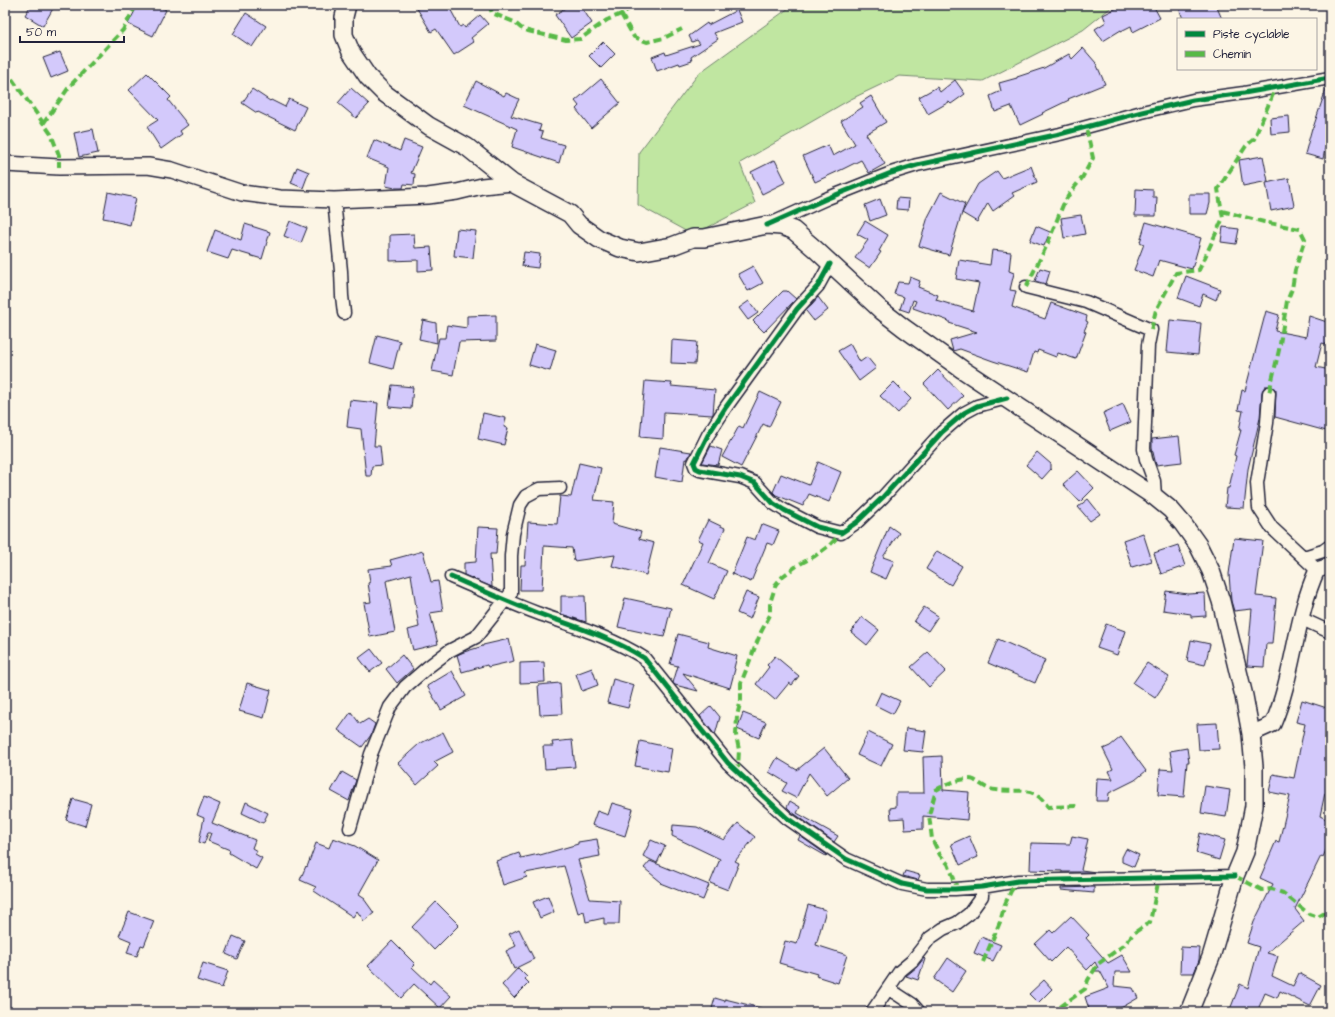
<svg xmlns="http://www.w3.org/2000/svg" width="1335" height="1017" viewBox="0 0 1335 1017" font-family="'Architects Daughter',sans-serif">
<rect width="100%" height="100%" fill="#fcf5e5"/>
<filter id="ink" filterUnits="userSpaceOnUse"><feTurbulence type="fractalNoise" baseFrequency=".025" numOctaves="2"/><feDisplacementMap in="SourceGraphic" scale="8" xChannelSelector="R" yChannelSelector="G"/><feConvolveMatrix kernelMatrix="1 2 1 2 8 2 1 2 1" color-interpolation-filters="sRGB"/></filter>
<g filter="url(#ink)">
<!-- green -->
<path fill="#c0e6a1" stroke="#71846e" d="M793 5H856L866 6 867 5H1114L1083 30 983 81 899 76 851 99 740 163 755 203 693 235 638 205 639 152 699 73Z"/>
<!-- building -->
<path fill="#d3c9fb" stroke="#22223b" d="M31 5H55L43 26 25 15Z
M138 5H157L166 10 153 36 128 24Z
M415 5H448L460 27 463 25 465 28 480 15 488 24 471 38 474 42 454 55 436 29 431 32Z
M569 5H580L592 23 571 38 555 15Z
M1123 5H1153L1160 18 1133 32 1131 26 1121 31V30L1103 41 1095 29 1106 22 1103 15Z
M1178 5H1216L1222 19H1183Z
M737 10 742 22 714 33 718 39 691 57 692 61 680 65 679 63 657 71 652 57 665 52 666 55 700 44 697 40 692 42 689 36 707 23 708 25Z
M246 13 266 26 252 47 233 34Z
M603 42 615 54 601 68 589 56Z
M1083 48 1096 63 1105 84 1068 99 1069 100 1042 113 1043 114 1020 125 1011 106 995 112 990 96 1001 91 999 83 1017 78V77L1044 68 1069 54 1072 59Z
M60 52 68 71 51 78 43 58Z
M147 73 171 97 168 100 188 125 180 131 182 134 161 149 147 127 158 120 129 90Z
M601 79 620 103 591 128 576 109 579 106 575 101Z
M955 80 965 94 951 104 949 102 928 114 919 97 937 87 940 92Z
M476 81 504 96 506 93 519 99 511 116 541 125 539 131 543 132 541 138 564 145 559 163 512 147 517 129 464 105Z
M1327 86H1330V150L1325 149 1323 159 1305 154 1312 128H1313Z
M351 88 369 104 356 118 338 103Z
M252 89 270 101 271 100 285 107 289 99 306 107 295 130 258 112 257 113 242 103Z
M871 96 886 122 866 134 885 164 869 173 861 160 843 169 815 182 803 156 828 145 833 156 855 144 841 121 863 107 860 103Z
M1289 116 1290 132 1271 134 1270 118Z
M93 129 98 153 79 157 74 133Z
M374 140 400 151 404 140 422 147 411 173 415 174 414 185 404 184 403 188H395L386 186 389 167 367 158Z
M1263 156 1268 181 1243 186 1239 160Z
M775 160 786 182 762 194 751 172Z
M1031 166 1037 182 1012 193 1014 196 993 211 988 203 977 222 962 213 949 255 919 246 928 217 941 192 965 204 962 213 978 184 997 171 1002 178Z
M297 167 309 172 303 188 291 183Z
M1289 178 1294 206 1271 211 1266 183Z
M1136 189 1153 190V197H1157L1156 216H1135Z
M108 192 136 198 130 225 113 221 114 220 103 218Z
M1189 194H1210V203L1207 214H1189Z
M897 198 909 199 908 210 896 209Z
M880 199 886 215 870 221 865 205Z
M1081 215 1085 234 1064 238 1061 218Z
M290 221 307 228 301 243 284 236Z
M865 221 888 235 879 251 881 252 870 268 855 258 868 240 857 234Z
M1146 222 1201 238 1192 269 1159 260 1153 277 1134 270 1144 244 1140 242Z
M245 224 270 232 262 259 232 250 228 259 207 252 215 230 241 240Z
M1036 226 1050 232 1044 246 1030 241Z
M1223 227 1239 229 1236 244 1221 242Z
M457 229 476 231 473 258 454 256Z
M414 234 415 248 431 247 433 270 418 271V260L390 261V235Z
M992 250 1011 252 1009 271 1014 273 1010 290 1016 291 1012 307 1045 319 1051 303 1087 316 1086 321 1088 322 1084 331 1086 332 1076 359 1058 353 1056 357 1038 350 1037 353 1034 352 1028 372 993 361 960 349 953 351 950 340 977 332 949 323V321L913 308 916 301 913 300 909 312 900 309 904 297 894 294 898 282 908 283 910 277 920 281 918 287 938 295 936 300 973 311 979 283 956 279 959 260 990 265Z
M524 252 540 254 538 268 522 266Z
M753 266 763 283 748 291 738 274Z
M1040 268 1050 271 1046 284 1035 281Z
M1186 276 1220 289 1216 300 1203 294 1199 306 1178 298Z
M783 291H787L796 299 764 332 753 321Z
M818 297 828 310 814 321 806 311Z
M749 301 758 313 748 320 739 308Z
M1266 311 1279 315 1275 331 1306 337 1309 316 1330 323V345L1322 343 1316 367 1330 370V385L1325 404 1330 405V432L1275 417 1276 390 1270 386H1265L1262 392 1260 418 1248 469 1244 508 1225 507 1227 488H1229L1236 456 1234 455 1241 430H1239L1243 411 1238 410 1242 390 1245 391Z
M496 315V341L459 342 453 375 432 371 439 338H445L447 325 467 328V316Z
M423 320 436 323 437 343 419 339Z
M1170 320 1201 323 1198 355 1167 352Z
M377 335 400 341 393 369 370 363Z
M672 340 697 342 695 364 671 363Z
M535 344 556 350 550 371 529 365Z
M850 344 860 362 867 357 876 368 859 381 838 351Z
M938 370 963 396 948 410 924 384Z
M645 381 672 383 671 386 715 390 713 414 712 415 664 412 663 439 640 437Z
M894 382 911 399 898 413 880 396Z
M392 385 413 387 411 409 389 407Z
M760 392 781 402 769 427 763 424 741 467 722 457 739 426 743 428Z
M350 400 378 403 374 446H380L382 465 372 466 371 476H366L361 429 347 427Z
M1123 404 1131 422 1110 431 1103 413Z
M483 413 506 418 504 427 508 428 504 445 478 439Z
M1179 436 1182 462 1156 465 1152 448V439Z
M711 446 722 450 718 465 702 463Z
M660 447 691 452 687 460 685 459 682 482 655 477Z
M1037 452 1051 464V469L1042 479 1026 465Z
M818 462 841 472 829 502 809 494 803 506 776 495 773 492 781 474 809 485Z
M579 463 601 468 594 500 614 502 612 524 641 532 639 539 654 543 646 575 612 566 615 555 574 561 572 548 544 546 542 590H520L521 565H525L528 522 557 524 560 496 571 497Z
M1078 471 1094 488 1080 502 1063 484Z
M1088 499 1100 514 1090 521 1078 507Z
M708 520 725 528 709 563 727 571 714 599 683 585 703 542 698 540Z
M761 524 779 531 773 545 767 543 751 582 732 574 747 537 755 540Z
M889 526 899 533 883 557 894 561 886 579 870 572Z
M478 527 498 528 496 554H490L492 587 464 575V563L476 562Z
M1143 533 1152 561 1132 567 1123 540Z
M1234 538 1263 541 1256 596 1276 598 1272 644H1266L1264 667 1247 666 1252 609 1234 611 1231 601 1229 574Z
M1178 545 1185 566 1161 574 1154 553Z
M423 551 431 582 438 581 443 611 430 613 438 644 413 650 408 630 419 627 411 574 386 581 395 632 370 637 364 603 371 602 368 583 370 582 368 569 392 566 390 560Z
M937 551 962 566 951 585 926 569Z
M1166 591 1188 594 1205 593 1206 616 1191 617V614L1163 610Z
M746 592 759 597 750 619 737 613Z
M561 596H585L586 622 561 614Z
M625 598 671 608 664 637 618 627Z
M924 607 938 616 928 631 914 622Z
M862 617 879 630 867 645 851 632Z
M1106 624 1125 631 1117 655 1097 648Z
M678 634 709 642 708 647 737 656 734 668 735 669 730 688 683 673 698 691 675 685 673 683 678 666 670 664Z
M509 639 514 661 488 667 487 665 462 672 457 655 464 652 483 646V645Z
M998 639 1045 660 1035 683 988 663Z
M1191 640 1210 644 1205 665 1187 661Z
M371 649 382 663 370 672 359 658Z
M928 652 946 671 929 687 911 667Z
M402 655 413 669 397 683 386 669Z
M775 656 799 676 792 685 789 683 775 700 756 684 769 667 767 665Z
M544 662 545 682 520 683V663Z
M1147 663 1169 677 1155 698 1133 683Z
M592 668 598 685 582 691 576 674Z
M452 671 466 696 441 710 427 686Z
M613 679 634 685 628 708 607 703Z
M247 683 271 690 264 718 239 711Z
M560 683 562 714 540 715 538 685Z
M881 692 900 701 893 714 875 705Z
M1302 700 1330 709V795L1325 793 1320 816 1330 821V841L1323 857 1321 856 1295 909 1304 921 1267 953 1278 956 1272 976 1293 986 1299 973 1321 985 1310 1006 1280 991 1277 998 1265 993 1257 1012H1229L1240 984 1248 988 1259 947 1247 943 1254 922 1273 884 1260 878 1276 841 1279 842 1290 796 1269 792 1273 774 1294 778 1305 724 1296 722Z
M711 706 720 717 715 735 700 716Z
M351 712 360 724 368 719 375 724 371 735 362 747 338 730Z
M743 713 766 722 759 738 737 729Z
M1217 723 1219 749 1199 750 1197 724Z
M906 728 926 731 923 752 903 750Z
M443 732 453 752 434 762 438 766 417 785 398 763 419 744Z
M868 732 892 744 881 766 857 755Z
M1121 737 1146 771 1135 780 1109 793 1108 801H1096L1097 778 1113 779 1109 771 1113 769 1103 749 1110 746Z
M572 740 575 767 545 769 543 746H553L552 742Z
M640 741 672 748 668 772 635 766Z
M824 748 848 778 827 796 809 773 796 798 782 791 787 783 769 772 777 758 797 770Z
M1187 748 1189 762H1187L1184 797 1158 795 1160 769 1173 770 1170 751Z
M942 756 943 790 969 792 967 820 923 816V829L905 830 904 818 891 819 890 808 896 807V793H924L923 757Z
M342 772 356 780 349 801 331 791Z
M1205 786 1230 790 1226 817 1201 813Z
M204 797 220 804 212 823 255 840 252 848 257 851 255 854 262 858 256 869 229 853 230 850 208 841 211 833H208L204 844 199 842 204 818 197 815Z
M73 799 91 804 85 826 66 820Z
M790 801 800 807 797 813 838 836 834 842 792 812 787 807Z
M246 802 268 813 263 823 242 813Z
M612 803 633 809 625 836 592 825 597 811 608 815Z
M738 823 755 837 735 861 739 863 728 890 710 883 720 859 672 836 673 825 697 827 724 840Z
M1200 833 1225 840 1219 860 1196 853Z
M800 836 827 855 826 856 798 840Z
M969 836 978 857 960 865 951 844Z
M1072 836 1088 839 1081 870 1096 872H1062V871L1030 870 1031 843 1070 844Z
M333 838 355 846 378 860 359 894 365 898 364 899 374 913 364 921 357 911 353 917 314 891 316 887 300 880 306 866 307 867 316 843 329 848Z
M597 839 600 856 578 860 590 899 620 901 619 924H604V918L586 922 584 911 578 913 564 866 525 873 527 877 503 885 496 861 519 853 521 858 539 854 540 855 578 844V842Z
M651 840 665 846 657 863 643 856Z
M1126 849 1139 855 1134 867 1122 862V857Z
M650 861 709 885 703 900 660 883 661 882 644 868Z
M905 871 920 875 918 880 903 876Z
M1094 887V893L1061 890V888Z
M548 896 554 912 540 918 533 902Z
M436 902 459 925 434 950 412 927Z
M808 905 826 910 816 945 847 955 838 983 816 976 817 974 779 963 785 941 797 944Z
M129 912 154 921 144 946 141 945 137 956 127 953 131 941 119 936Z
M1071 916 1089 935 1086 938 1108 963 1122 955 1132 972H1115L1114 986 1133 988 1138 998 1114 1012H1090L1085 997 1109 988 1100 971H1093L1098 968 1095 962 1087 970 1066 947 1051 962 1035 944 1050 930 1053 933Z
M519 929 534 959 514 969 506 951 516 946 509 934Z
M233 936 245 941 237 959 226 954Z
M981 937 1001 945 993 961 974 953Z
M392 941 415 964 412 967 430 984 433 980 451 996 440 1008 414 984 401 998 368 966Z
M1181 947 1200 948 1199 960 1194 973H1180Z
M924 958 925 959 918 980 906 976 917 967Z
M948 958 966 971 952 992 934 979Z
M203 963 228 971 222 988 197 980Z
M518 968 527 977 525 979 529 983 514 998 502 985Z
M1044 980 1052 989 1038 1003 1029 994Z
M715 998 725 1001V999L761 1008 760 1012H711Z"/>
<g fill="none" stroke-linecap="round" stroke-linejoin="round">
<!-- minor casing -->
<g stroke="#22223b" stroke-width="15">
<path id="minor" d="M334 200 341 271 342 296 344 313
M768 225 828 198 891 173 917 165 1060 134 1142 112 1193 100 1244 93 1330 78
M830 264 818 286 797 309 726 407 708 435 694 463 696 468 700 470 740 477 755 483 773 503 784 510 817 527 841 533 857 522 883 497 942 432 964 413 977 406 1007 398
M1026 287 1086 302 1151 330 1148 345 1144 449 1146 459 1154 481 1155 497
M1269 393 1267 423 1257 483 1259 508 1272 528 1317 570
M1304 557 1323 551 1330 546
M451 577C479 589 508 602 537 613 573 626 611 637 644 658L728 763 787 818 846 859 902 884 927 889H955L982 887 1018 881 1235 876
M1302 619 1330 632
M350 828 371 754 390 707 405 687 428 667 449 651 476 637 511 593V556L513 534 520 505 526 496 539 489 560 488
M889 989 912 1004 919 1012
M872 1012 900 971 912 961 930 938 943 929 957 923 969 914 982 896V887"/>
</g>
<!-- tertiary casing -->
<g stroke="#22223b" stroke-width="18">
<path id="tertiary" d="M5 164 59 167 148 166 172 170 242 193 280 198 334 200 428 196 457 192 482 186 512 183
M1251 734 1273 724C1294 674 1295 618 1317 570L1330 566"/>
</g>
<!-- secondary casing -->
<g stroke="#22223b" stroke-width="20">
<path id="secondary" d="M347 5 344 17V35L351 52 368 77 384 93 429 126 467 147 512 183 570 214 579 225 599 239 620 248 639 252 672 246 693 238H704L767 225 781 226 793 230 814 248 882 311 904 328 963 370 1155 497 1171 510 1183 524 1198 545 1211 571 1221 601 1244 696 1251 734 1254 767V806L1245 852 1235 876 1211 957 1189 1012"/>
</g>
<!-- minor -->
<use href="#minor" stroke="#fcf5e5" stroke-width="12"/>
<!-- tertiary -->
<use href="#tertiary" stroke="#fcf5e5" stroke-width="15"/>
<!-- secondary -->
<use href="#secondary" stroke="#fcf5e5" stroke-width="17"/>
<!-- quiet -->
<path stroke="#58b947" stroke-width="4" stroke-dasharray="8 4" stroke-linecap="butt" d="M488 5 490 7 492 13 514 22 521 28 528 31 566 40 580 39 607 20 621 14 635 5
M916 5 922 7 931 5
M621 14 634 37 647 42 664 38 682 29
M5 69 51 134 59 155V167
M43 124 69 87 123 30 136 5
M1222 211 1264 222 1300 229 1305 239 1295 270 1292 289 1287 301 1279 350 1269 393
M1026 287 1047 245 1063 205 1070 193 1082 178 1093 158 1086 127
M1151 330 1156 310 1176 273 1199 270 1223 218 1218 189 1246 146 1254 139 1276 87
M733 765 738 767 739 750 736 735 737 716 741 700V683L761 632 770 615V603L776 584 783 576 798 565 815 556 830 545 841 533
M1235 876 1262 890 1272 889 1283 893 1309 914 1318 917 1330 910
M958 891 953 876 948 864 940 855 932 839 929 815 936 790C944 785 964 776 974 780 981 784 987 790 996 790 1018 793 1033 784 1048 807L1077 806
M983 962 1000 922 1005 904 1011 891 1018 881
M1060 1007 1085 989 1088 980 1098 964 1124 945 1134 933 1150 922 1159 878"/>
<!-- cycleway casing -->
<g stroke="#fcf5e5" stroke-width="8">
<path id="cycleway" d="M767 225 828 198 891 173 917 165 1060 134 1142 112 1193 100 1244 93 1330 78
M830 264 818 286 797 309 726 407 708 435 694 463 696 468 700 470 740 477 755 483 773 503 784 510 817 527 841 533 857 522 883 497 942 432 964 413 977 406 1007 398
M451 577C479 589 508 602 537 613 573 626 611 637 644 658L728 763 787 818 846 859 902 884 927 889H955L982 887 1018 881 1235 876"/>
</g>
<!-- cycleway -->
<use href="#cycleway" stroke="#00873e" stroke-width="5"/>
</g>
</g>
<!-- margin -->
<rect width="1335" height="1017" fill="none" stroke="#fcf5e5" stroke-width="20"/>
<rect x="10" y="10" width="1315" height="997" fill="none" stroke="#22223b" stroke-width="1.5" filter="url(#ink)"/>
<!-- legend -->
<rect x="1177" y="18" width="140" height="52" fill="#fcf5e5" stroke="#a5a1a1"/>
<rect x="1185" y="31" width="20" height="6" fill="#00873e" stroke="#a5a1a1"/>
<text x="1213" y="38" font-size="12" fill="#22223b">Piste cyclable</text>
<rect x="1185" y="51" width="20" height="6" fill="#58b947" stroke="#a5a1a1"/>
<text x="1213" y="58" font-size="12" fill="#22223b">Chemin</text>
<!-- scale -->
<path d="M20 36v6h104v-6" fill="none" stroke="#22223b" stroke-width="2"/>
<text x="26" y="36" font-size="12" fill="#22223b" stroke="#fcf5e5" stroke-width="3" paint-order="stroke">50 m</text>
</svg>
